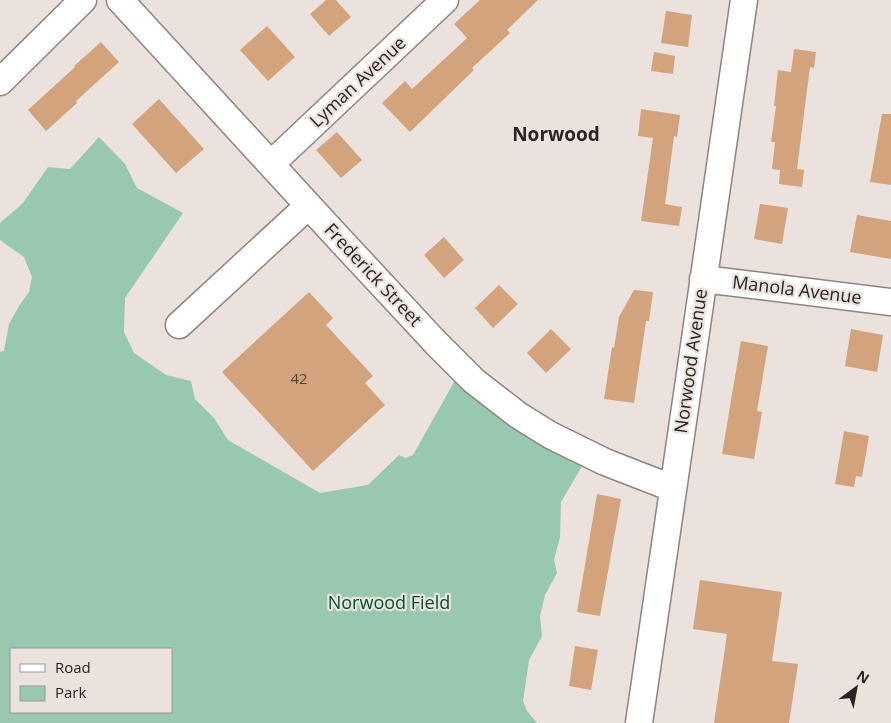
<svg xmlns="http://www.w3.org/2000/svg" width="891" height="723" viewBox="0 0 891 723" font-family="'Open Sans',sans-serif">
<rect width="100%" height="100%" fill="#ebe1dd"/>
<!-- green -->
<path fill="#98c8ae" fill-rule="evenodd" d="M99 137 125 164 137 188 183 213 125 298 124 332 134 353 166 375 191 381 195 399 214 418 228 440 320 493 368 485 399 455 405 458 413 455 462 368 589 454 561 502 560 537 554 560 557 573 545 595 540 616 542 636 529 660 523 701 527 711 537 723H0V352L4 351 9 324 19 306 29 292 32 277 24 257 0 240V223L23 203 48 167 70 169ZM11 649H171V712H11Z"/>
<!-- building -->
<path fill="#d3a37e" d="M326 0H336L351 17 329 36 310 14Z
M480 0H538L507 30 510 33 472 68 474 70 410 132 382 103 405 81 412 89 467 38 454 24Z
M666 11 692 15 688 47 661 43Z
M267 26 295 57 268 81 240 50Z
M101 42 119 62 76 101 77 103 46 131 28 110 75 67 74 66Z
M794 49 816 52 814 68 810 67 797 169 804 170 802 187 779 184 780 170 772 169 775 142H771L776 106H774L778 70 791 72Z
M654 52 675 56 673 74 651 71Z
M159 99 204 149 176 173 132 124Z
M641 109 680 115 677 137 674 136 665 204 682 207 679 226 641 221 653 138 638 136Z
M882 114H891V185L870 182Z
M337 132 362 160 341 178 316 150Z
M760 204 788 208 782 244 754 239Z
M857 215 891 221V259L850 252Z
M444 237 464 260 444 278 424 255Z
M499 285 518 304 493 328 475 308Z
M634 290 653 292 649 321H646L634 403 604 399 612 347 614 348 619 317Z
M309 292 333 318 326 325 373 376 365 383 385 405 313 471 222 372Z
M551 329 571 349 546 373 527 353Z
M851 329 883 335 877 372 845 366Z
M741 341 768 346 757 411 762 412 754 459 722 454Z
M844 431 869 436 862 477 856 476 854 487 835 484Z
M597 494 621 499 600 616 577 612Z
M700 580 782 592 772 661 798 664 789 723H714L727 634 693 629Z
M575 646 598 650 591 690 569 686Z"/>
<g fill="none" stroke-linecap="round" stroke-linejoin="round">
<!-- minor casing -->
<g stroke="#8d8480" stroke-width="29">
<path id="minor" d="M120 0 331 230 436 343 474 381 518 415 550 435 605 462 672 488
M0 82 83 0
M271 164 445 0
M703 279 891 302
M179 325 308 206
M639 723C673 482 711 241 744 0"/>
</g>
<!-- minor -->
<use href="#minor" stroke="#fff" stroke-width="26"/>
</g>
<g text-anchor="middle" stroke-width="4.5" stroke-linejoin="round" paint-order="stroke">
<!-- number labels -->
<g font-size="15" fill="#53443a">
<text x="299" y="384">42</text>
</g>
<!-- street labels -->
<g font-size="18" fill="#282523" stroke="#ebe1dd">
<text transform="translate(358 82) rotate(-43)" y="6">Lyman Avenue</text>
<text transform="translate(373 275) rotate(47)" y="6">Frederick Street</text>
<text transform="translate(797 290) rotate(7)" y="6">Manola Avenue</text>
<text transform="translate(691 361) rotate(-82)" y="6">Norwood Avenue</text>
</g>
<!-- park labels -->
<g font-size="18" fill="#005034" stroke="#ebe1dd">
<text x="389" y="609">Norwood Field</text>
</g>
<!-- neighbourhood labels -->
<g font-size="19" font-weight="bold" fill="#282523" stroke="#ebe1dd">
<text x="556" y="141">Norwood</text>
</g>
</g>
<!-- legend -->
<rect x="10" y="648" width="162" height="65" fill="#ebe1dd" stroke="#9d9693"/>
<rect x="20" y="664" width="25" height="8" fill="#ffffff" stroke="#9d9693"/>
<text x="55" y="673" font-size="15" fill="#282523">Road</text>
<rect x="20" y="686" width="25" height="15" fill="#98c8ae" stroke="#9d9693"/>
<text x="55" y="698" font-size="15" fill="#282523">Park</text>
<!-- north arrow -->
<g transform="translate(856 688) rotate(32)" stroke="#ebe1dd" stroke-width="4" paint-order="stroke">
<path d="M0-4L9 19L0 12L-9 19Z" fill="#282523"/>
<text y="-8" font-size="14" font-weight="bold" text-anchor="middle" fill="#282523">N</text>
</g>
</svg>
